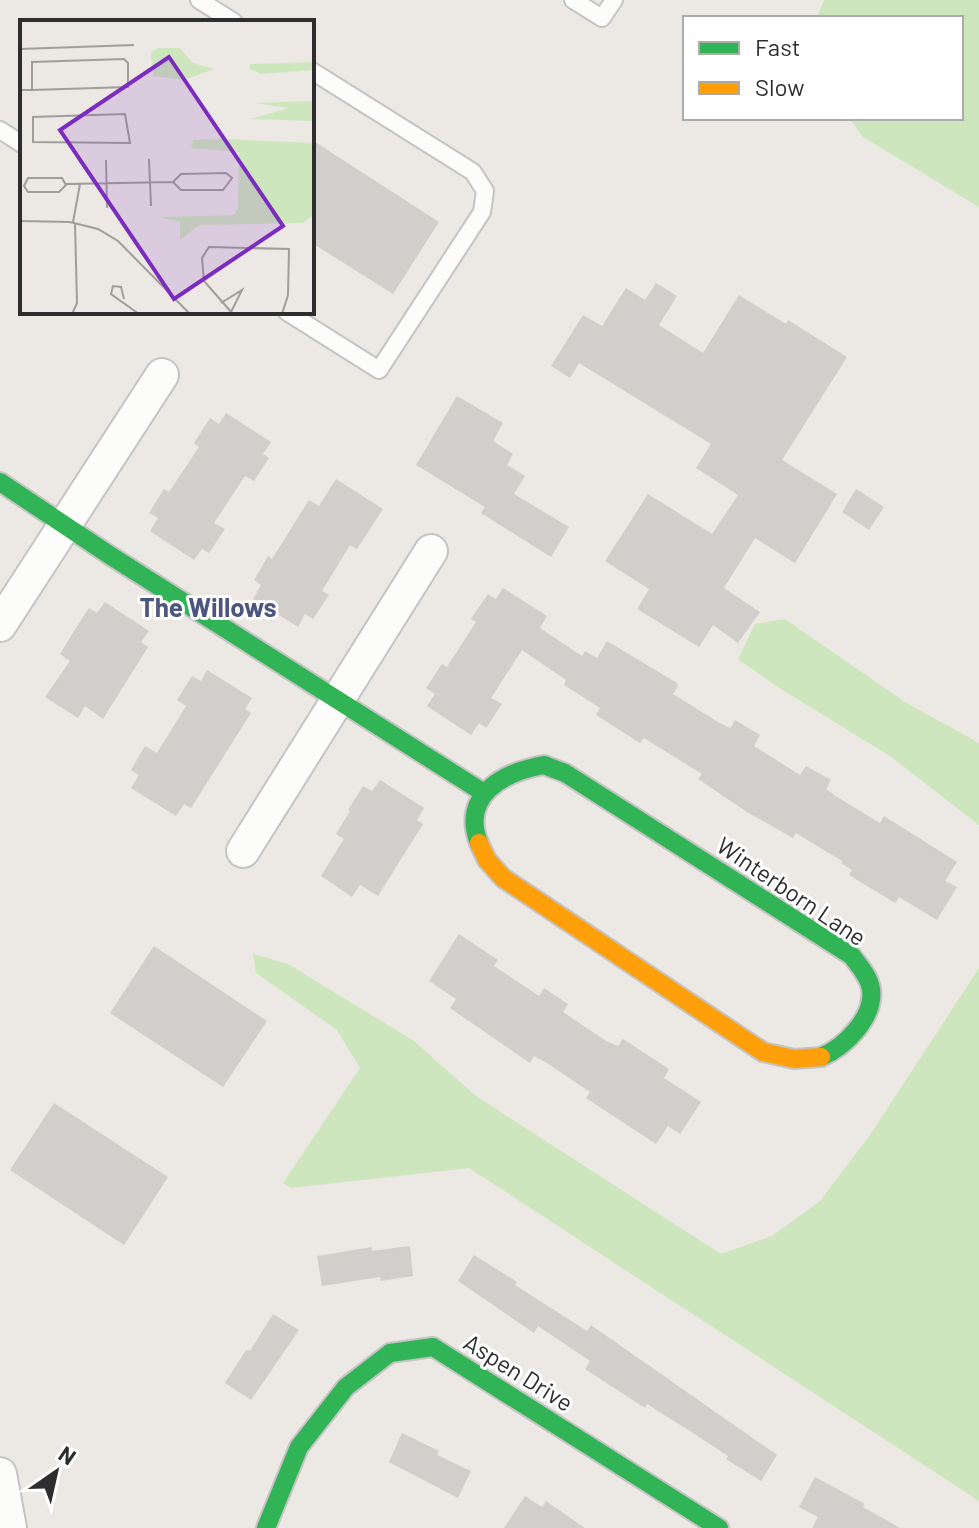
<svg xmlns="http://www.w3.org/2000/svg" width="979" height="1528" viewBox="0 0 979 1528" font-family="Barlow,sans-serif">
<rect width="100%" height="100%" fill="#ece8e4"/>
<!-- green -->
<path fill="#cee6be" d="M824 0H979V207L863 137 849 118H961V18H817Z
M785 619 908 704 979 743V825L890 756 776 686 738 659 755 624Z
M253 954 288 964 414 1041 476 1096 721 1254 772 1236 820 1201 870 1135 979 968V1501L469 1168 291 1188 283 1183 360 1068 337 1030 256 973Z"/>
<!-- building -->
<path fill="#d1cecb" d="M312 140 439 222 393 294 312 243Z
M656 283 677 296 659 325 703 353 739 295 786 324 788 320 847 357 782 460 837 494 795 563 755 538 724 588 760 612 738 643 713 625 699 647 637 609 649 589 605 561 648 494 712 534 738 495 696 468 711 444 579 363 570 378 551 366 583 315 602 326 626 288 645 300Z
M457 396 503 423 493 441 513 454 507 465 525 476 514 494 569 527 551 557 481 513 485 507 416 465Z
M226 413 271 442 263 454 269 458 254 481 245 476 214 523 225 529 209 553 202 549 194 560 150 531 158 518 149 513 164 489 169 492 199 447 194 443 210 418 219 424Z
M336 479 383 509 357 549 350 545 322 591 329 595 313 619 305 614 298 627 253 599 261 585 254 580 268 556 272 559 309 500 319 506Z
M856 489 884 507 869 530 842 512Z
M503 588 547 616 540 628 582 656 585 651 597 658 607 641 677 683 678 686 673 694 718 722 730 728 735 720 760 735 754 746 800 775 806 766 831 780 826 789 837 797 880 823 884 816 957 862 945 881 957 887 937 920 899 897 895 903 849 875 852 870 841 863 842 861 796 833 793 838 747 812 698 779 702 774 644 738 640 743 596 715 600 708 564 685 566 680 522 650 491 698 502 704 486 728 479 723 471 735 427 706 435 694 426 688 442 664 447 667 476 622 471 619 488 594 496 599Z
M105 602 149 631 141 642 148 647 103 719 85 706 78 718 45 697 70 661 60 654 74 631 89 608 97 613Z
M207 670 252 698 245 709 251 713 191 808 184 804 176 816 131 788 139 775 131 770 145 746 157 753 186 706 177 700 192 676 201 681Z
M380 780 424 808 417 820 423 824 378 896 360 885 352 897 321 876 344 839 336 834 350 811 348 810 363 786 372 791Z
M459 934 498 960 494 966 539 996 544 988 568 1004 563 1012 606 1041 618 1046 623 1039 669 1069 664 1078 701 1102 680 1134 668 1126 656 1144 586 1098 590 1092 547 1063 534 1056 530 1063 450 1008 456 999 429 981Z
M154 946 267 1021 223 1087 110 1013Z
M54 1103 168 1177 124 1245 10 1170Z
M410 1246 413 1276 381 1281 380 1277 322 1286 317 1256 372 1247V1251Z
M474 1255 517 1282 515 1285 587 1331 591 1325 777 1455 761 1481 726 1459 728 1456 693 1433 647 1404 645 1408 585 1369 590 1361 538 1326 534 1333 458 1281Z
M273 1314 299 1330 251 1400 225 1383 246 1350 250 1351Z
M402 1433 439 1451 437 1455 471 1471 458 1498 389 1462Z
M815 1477 865 1504 863 1507 900 1528H812L818 1517 799 1507Z
M525 1496 542 1507 546 1501 585 1528H504Z"/>
<g fill="none" stroke-linecap="round" stroke-linejoin="round">
<!-- lane casing -->
<g stroke="#c5c4c5" stroke-width="20">
<path id="lane" d="M199 0 234 22
M573 0 602 18 614 0
M0 130 22 144
M287 312 379 370 482 212 485 191 473 172 312 71"/>
</g>
<!-- street casing -->
<g stroke="#c5c4c5" stroke-width="36">
<path id="street" d="M0 625 162 375
M243 851 431 551
M0 1474 10 1528"/>
</g>
<!-- fast casing -->
<g stroke="#c5c4c5" stroke-width="22">
<path id="fast" d="M0 482 111 556 484 793
M544 765 565 773 852 956C859 966 869 976 871 989 875 1017 845 1047 821 1057
M479 843C460 795 504 772 544 765
M266 1528 299 1447 346 1387 390 1353 433 1347 719 1528"/>
</g>
<!-- slow casing -->
<g stroke="#c5c4c5" stroke-width="22">
<path id="slow" d="M479 843 487 860 503 878 763 1052 794 1059 821 1057"/>
</g>
<!-- lane -->
<use href="#lane" stroke="#fcfcfb" stroke-width="16"/>
<!-- street -->
<use href="#street" stroke="#fcfcfb" stroke-width="32"/>
<!-- fast -->
<use href="#fast" stroke="#30b455" stroke-width="18"/>
<!-- slow -->
<use href="#slow" stroke="#ff9f0a" stroke-width="18"/>
</g>
<g text-anchor="middle" stroke-width="6" stroke-linejoin="round" paint-order="stroke">
<!-- street labels -->
<g font-size="24" fill="#2e2e2e" stroke="#fff">
<text transform="translate(791 892) rotate(34)" y="8">Winterborn Lane</text>
<text transform="translate(518 1373) rotate(32)" y="8">Aspen Drive</text>
</g>
<!-- neighbourhood labels -->
<g font-size="26" font-weight="bold" fill="#4d5680" stroke="#fff">
<text x="208" y="617">The Willows</text>
</g>
</g>
<!-- overview -->
<g transform="translate(20 20)">
<rect width="294" height="294" fill="#ece8e4"/>
<path d="M138 28H160L173 43 194 49 164 60 133 56 131 32ZM294 42V50L241 54 230 49V44ZM294 81V101L232 99 268 88 235 83ZM205 119 294 123V195L283 203 179 205 160 220V202L139 197 214 195 218 189 219 132 171 128 173 120Z" fill="#cee6be"/>
<path fill="none" stroke="#a09e9b" stroke-width="2" d="M0 29 114 25M0 70H12L108 67V43L104 39 12 42V70M105 94 110 123 13 122V97ZM129 139 131 186M86 140 87 188M8 158H42L46 165 39 172H8L4 166ZM46 164 153 162 161 170H203L212 158 206 153 161 154 153 162M0 201 50 202 78 209 98 221 170 294M53 202 60 164M104 279 101 267 93 266 91 274 119 294M201 283 222 270 211 292M52 294 57 283 55 203M213 294 184 261 182 238 189 227 269 229 268 275 262 294"/>
<path fill="#7b2cbf" fill-opacity="0.15" stroke="#7b2cbf" stroke-width="4" d="M149 37 263 206 154 279 40 110Z"/>
<rect width="294" height="294" fill="none" stroke="#2e2e2e" stroke-width="4"/>
</g>
<!-- legend -->
<rect x="683" y="16" width="280" height="104" fill="#ffffff" stroke="#ababab" stroke-width="2"/>
<rect x="699" y="42" width="40" height="12" fill="#30b455" stroke="#ababab" stroke-width="2"/>
<text x="755" y="56" font-size="24" fill="#2e2e2e">Fast</text>
<rect x="699" y="82" width="40" height="12" fill="#ff9f0a" stroke="#ababab" stroke-width="2"/>
<text x="755" y="96" font-size="24" fill="#2e2e2e">Slow</text>
<!-- north arrow -->
<g transform="translate(56 1472) rotate(34)" stroke="#ffffff" stroke-width="6" paint-order="stroke">
<path d="M0-6L14 30L0 20L-14 30Z" fill="#2e2e2e"/>
<text y="-12" font-size="22" font-weight="bold" text-anchor="middle" fill="#2e2e2e">N</text>
</g>
</svg>
